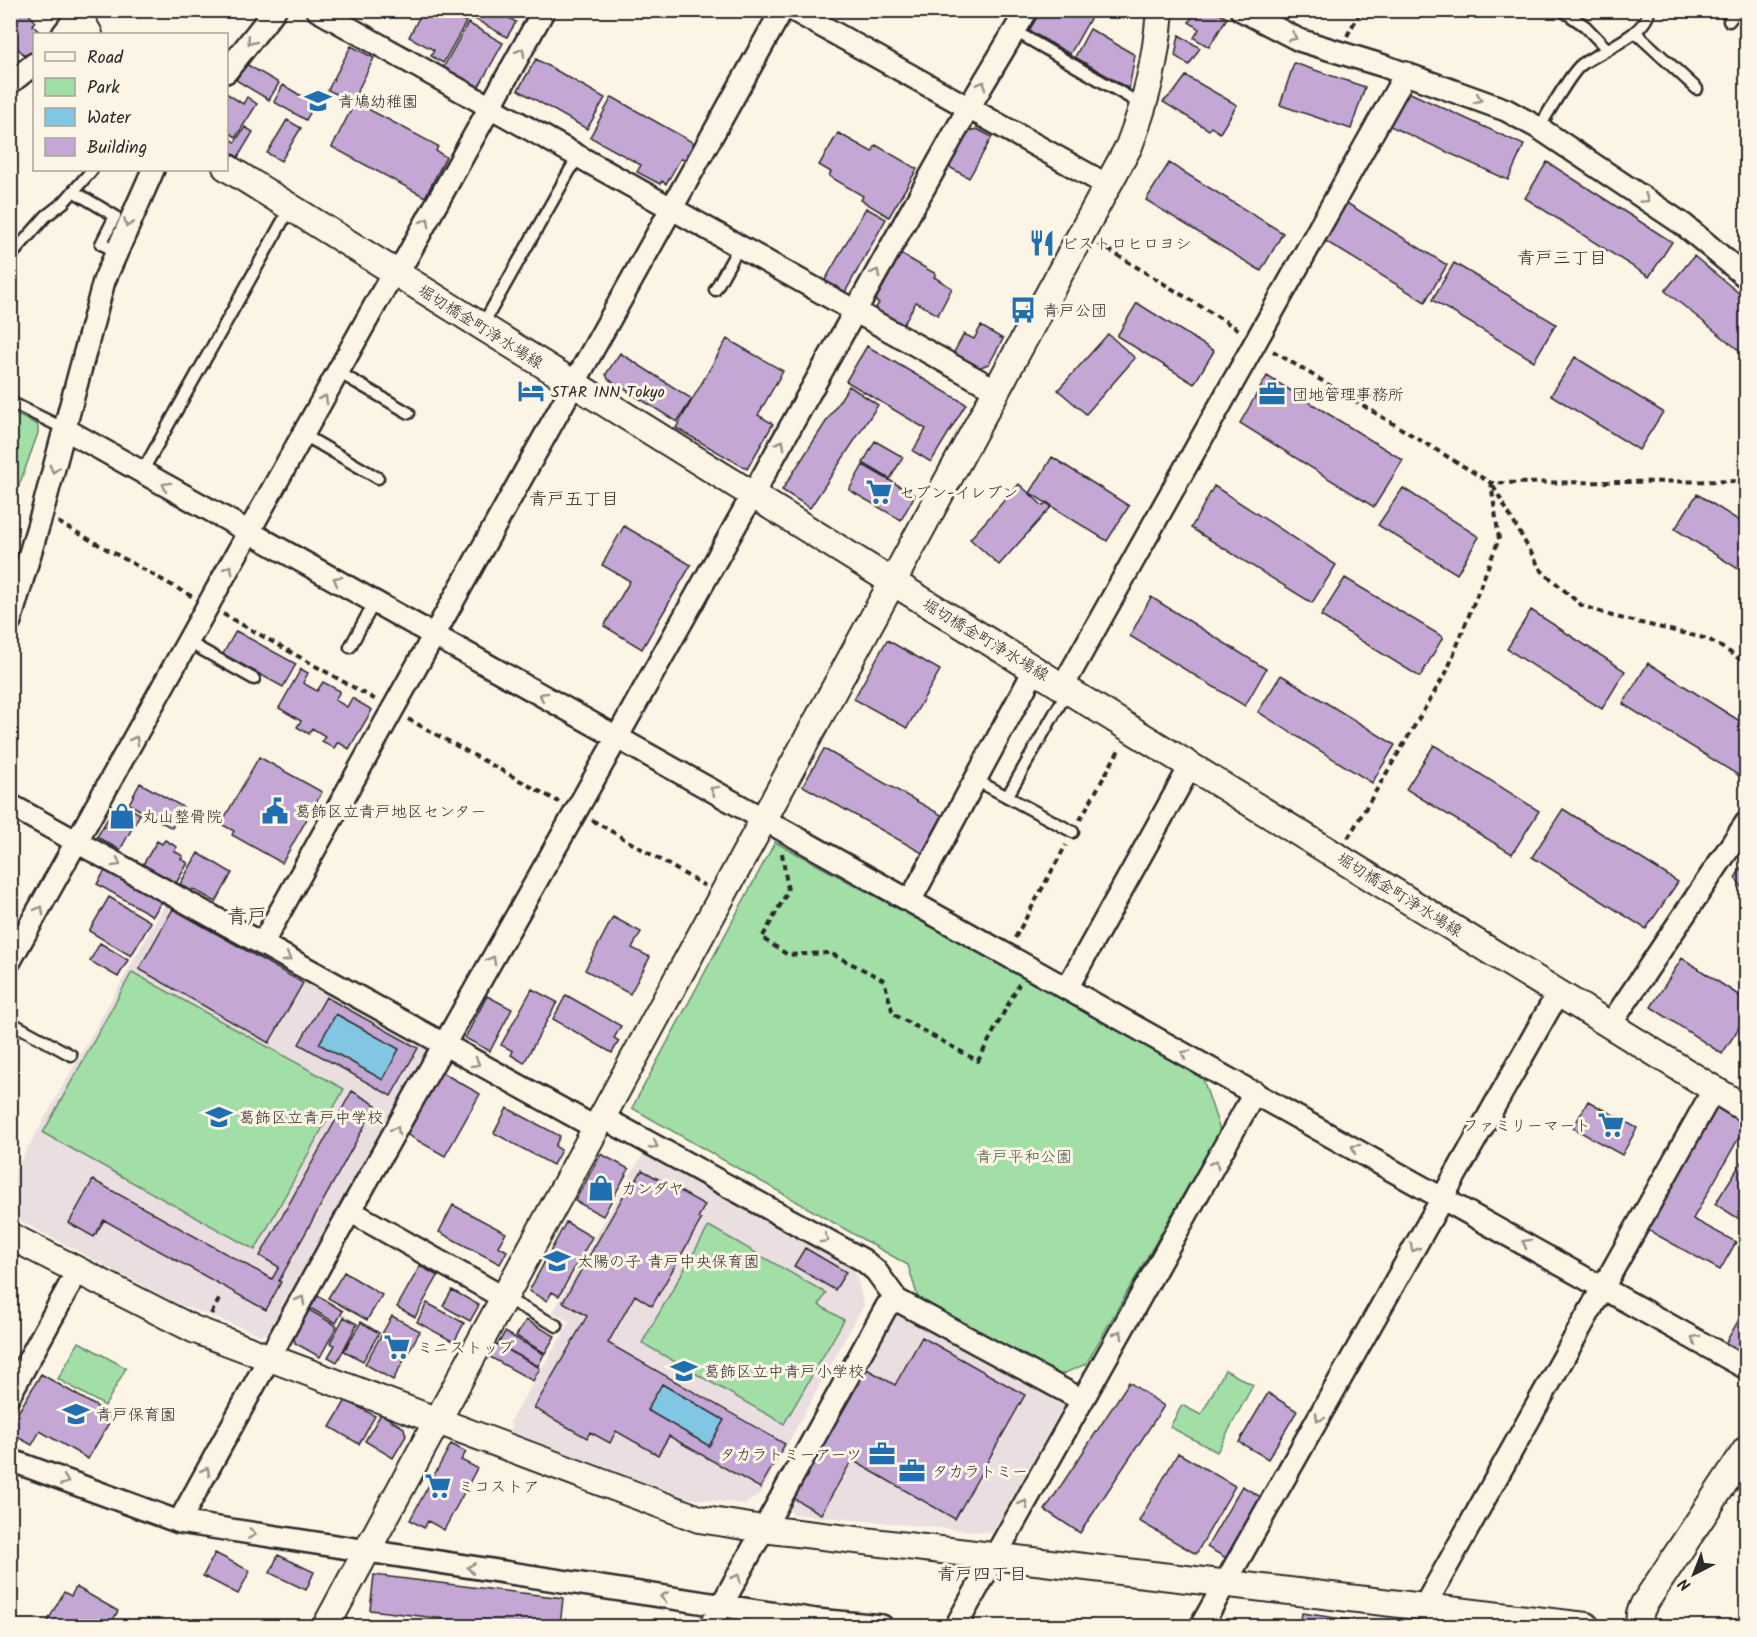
<svg xmlns="http://www.w3.org/2000/svg" width="1757" height="1637" viewBox="0 0 1757 1637" font-family="Kalam,'Klee One',sans-serif">
<rect width="100%" height="100%" fill="#fcf5e5"/>
<filter id="ink" filterUnits="userSpaceOnUse"><feTurbulence type="fractalNoise" baseFrequency=".0167" numOctaves="2"/><feDisplacementMap in="SourceGraphic" scale="12" xChannelSelector="R" yChannelSelector="G"/><feConvolveMatrix kernelMatrix="1 2 1 2 8 2 1 2 1" color-interpolation-filters="sRGB"/></filter>
<g filter="url(#ink)">
<!-- built -->
<path fill="#ebdee0" d="M168 899 425 1043 427 1056 274 1331 261 1335 176 1303 11 1216V1178Z
M644 1152 854 1266 864 1305 760 1494 745 1504 688 1498 511 1433 510 1421 570 1322 553 1312Z
M907 1314 1060 1395 1064 1405 992 1533 793 1514 788 1507 896 1316Z"/>
<!-- green -->
<path fill="#a1dfa7" stroke="#668569" stroke-width="1.5" d="M11 412 38 425V433L15 497 11 495Z
M775 842 1201 1073 1220 1130 1086 1364 1058 1376 918 1298 908 1265 632 1108Z
M132 972 344 1089 255 1250 43 1133Z
M709 1226 826 1293 819 1305 844 1320 784 1424 642 1343Z
M79 1342 126 1368 105 1406 58 1379Z
M1225 1370 1253 1385 1217 1452 1170 1427 1182 1405 1201 1415Z"/>
<!-- water -->
<path fill="#81c6e2" stroke="#5f8899" stroke-width="1.5" d="M336 1014 399 1049 383 1080 319 1044Z
M662 1384 724 1420 709 1446 647 1410Z"/>
<!-- building -->
<path fill="#c4a7d4" stroke="#2b2b2b" stroke-width="1.5" fill-rule="evenodd" d="M20 10H25L35 21 32 25 42 34H34V53L28 59 10 40V21Z
M423 10H445L466 22 443 63 431 56 434 50 409 37Z
M474 10H496L516 22 507 37 471 17Z
M1038 10H1095L1070 54 1028 30Z
M1192 10H1214L1227 18 1209 47 1194 38 1199 29 1189 22 1195 12Z
M468 23 503 43 478 88 443 68Z
M1090 29 1135 55 1129 89 1075 57Z
M1179 35 1200 48 1189 65 1175 56Z
M351 46 374 58 352 102 328 90Z
M536 59 605 98 587 129 518 90Z
M1294 63 1365 87 1351 129 1280 105Z
M246 64 279 83 269 100 236 80Z
M1186 76 1237 105 1220 133 1211 127 1209 130 1163 102 1175 91Z
M283 85 315 104 306 120 274 102Z
M1406 91 1524 145 1508 180 1390 126Z
M226 93 243 104 247 97 257 104 236 137 226 131Z
M612 97 694 143 685 161 681 158 666 184 662 181 660 184 637 172 641 165 590 137Z
M355 102 438 146 436 151 446 157 425 197 332 147Z
M287 120 301 128 281 161 267 153Z
M245 127 253 132 238 157 226 149V136L235 142Z
M977 129 992 137 969 178 949 167 969 131Z
M838 133 872 152 876 145 917 169 889 217 861 200 863 196 829 176 831 172 819 165Z
M1547 162 1672 242 1649 277 1525 198Z
M1169 163 1283 233 1261 271 1146 200Z
M1345 202 1447 265 1425 302 1322 239Z
M866 208 886 219 844 294 824 282Z
M901 254 936 274 934 277 952 288 938 315 916 302 903 325 875 309 879 303 875 301Z
M1694 256 1746 299V356L1665 291Z
M1454 263 1556 324 1534 361 1432 300Z
M1137 303 1214 351 1194 384 1117 336Z
M981 326 1003 339 989 364 978 368 953 354 964 334 974 339Z
M1108 334 1135 358 1086 414 1058 390Z
M727 339 783 371 758 415 773 424 747 469 676 428Z
M867 346 966 404 931 462 913 451 926 429 846 381Z
M620 353 692 399 677 422 608 379 606 374Z
M1575 357 1663 412 1639 450 1551 395Z
M1267 376 1403 460 1374 507 1240 423Z
M849 386 878 405 810 508 782 490Z
M875 441 903 457 890 479 863 463Z
M1052 457 1129 506 1107 541 1030 493Z
M863 465 915 495 901 520 849 490Z
M1019 484 1043 506 1047 502 1052 506 999 565 970 539Z
M1214 486 1336 565 1312 603 1191 528Z
M1403 488 1479 537 1457 574 1378 525Z
M1697 494 1746 525V574L1675 529Z
M624 526 691 565 642 649 604 626 630 581 602 565Z
M1345 578 1443 637 1420 677 1321 616Z
M1151 597 1266 669 1245 706 1130 636Z
M1531 610 1625 671 1602 709 1507 649Z
M236 631 296 664 283 687 223 654Z
M887 640 940 670 907 728 854 699Z
M1648 663 1746 725V780L1623 704Z
M301 669 308 673 303 683 317 691 323 682 340 691 335 700 347 707 352 698 372 710 349 749 338 742 334 748 322 741 325 736 312 728 309 734 297 727 301 721 279 708Z
M1281 675 1395 745 1372 783 1258 712Z
M1434 745 1539 811 1512 854 1406 789Z
M824 749 945 817 924 854 803 786Z
M259 757 322 792 282 863 232 835 234 831 221 824Z
M140 783 183 807 172 828 129 804Z
M124 805 140 814 120 850 97 837 115 806 121 810Z
M1563 809 1678 882 1646 929 1532 857Z
M165 840 177 847 174 851 183 856 181 859 188 863 175 885 142 866 157 841 162 844Z
M198 853 232 873 216 902 193 889 192 891 180 884Z
M1746 860V892L1735 878Z
M107 867 163 899 153 916 97 884Z
M109 897 151 922 131 956 89 931Z
M173 909 303 983 269 1043 139 969Z
M613 917 641 932 632 948 650 957 630 994 585 970Z
M100 943 128 960 118 977 90 961Z
M1682 958 1746 1000V1017L1722 1054 1651 1007Z
M532 989 557 1002 524 1063 511 1055 513 1051 501 1045Z
M566 995 621 1026 614 1038 619 1041 612 1053 553 1019Z
M487 996 512 1009 490 1051 465 1038Z
M326 997 418 1048 391 1096 299 1044ZM336 1014 399 1049 383 1080 319 1044Z
M441 1072 480 1094 445 1156 406 1134Z
M352 1091 376 1105 279 1281 281 1282 266 1310 104 1220 94 1237 69 1223 93 1180 272 1279 279 1267 260 1256Z
M1588 1101 1637 1128 1622 1155 1573 1128Z
M1715 1107 1746 1125 1693 1219 1736 1242 1720 1270 1646 1229Z
M507 1108 560 1136 555 1146 561 1150 553 1165 494 1133Z
M601 1154 629 1169 603 1216 575 1201Z
M1746 1155V1218L1744 1222 1715 1204Z
M642 1170 705 1205 698 1218 701 1220 652 1306 635 1295 608 1343 785 1444 760 1488 669 1436 658 1455 616 1431 610 1443 590 1432 587 1438 534 1408 587 1316 563 1302 633 1179 636 1181ZM662 1384 724 1420 709 1446 647 1410Z
M453 1205 506 1233 498 1246 507 1251 500 1264 439 1232Z
M566 1222 592 1237 559 1296 552 1292 547 1301 529 1291Z
M805 1248 846 1272 835 1290 794 1266Z
M420 1266 438 1276 415 1317 397 1307Z
M344 1272 382 1295 367 1320 328 1298Z
M452 1290 479 1305 470 1321 443 1306Z
M318 1296 343 1311 336 1323 310 1308Z
M427 1303 464 1323 454 1342 417 1322Z
M1746 1307V1356L1725 1344Z
M309 1310 337 1326 320 1357 295 1343 294 1337Z
M392 1316 420 1331 393 1380 365 1364Z
M344 1317 357 1324 337 1362 328 1357 335 1345 330 1343Z
M526 1320 555 1336 545 1353 516 1336Z
M361 1322 379 1333 363 1361 344 1351Z
M505 1332 544 1354 538 1366 498 1344Z
M922 1337 1025 1395 955 1519 852 1460 821 1514 793 1498 867 1369 895 1385Z
M497 1344 540 1368 533 1381 490 1357Z
M41 1374 113 1416 88 1459 40 1431 32 1445 10 1433V1426Z
M1129 1382 1164 1406 1080 1533 1045 1510Z
M1268 1393 1297 1411 1268 1459 1239 1442Z
M346 1400 375 1416 359 1444 330 1427Z
M381 1414 404 1428 406 1436 393 1458 365 1441Z
M451 1444 466 1452 461 1460 477 1468 444 1530 428 1521 424 1528 410 1520Z
M1178 1453 1235 1486 1196 1554 1139 1521Z
M1242 1486 1261 1497 1226 1558 1207 1547Z
M215 1553 250 1571 238 1594 203 1576Z
M278 1555 314 1572 306 1590 270 1573Z
M374 1575 563 1598 560 1626H504L370 1610Z
M76 1587 118 1611 113 1620 125 1626H45L64 1592 71 1596Z
M1302 1613 1376 1624V1626H1300Z"/>
<g fill="none" stroke-linecap="round" stroke-linejoin="round">
<!-- service casing -->
<g stroke="#2b2b2b" stroke-width="15">
<path id="service" d="M1562 10 1585 26 1607 49
M1729 21 1738 10
M1015 31 1144 106
M1635 32 1697 89
M1539 128C1547 115 1571 72 1581 65 1599 51 1647 35 1649 10
M73 191 115 216 101 244 116 251
M10 257 46 216 64 202 92 170
M715 290 739 247
M482 326 578 156
M10 347V360
M338 372 409 413
M10 402 65 429
M304 435 378 478
M142 472 290 208
M188 642 254 679
M350 647 375 601
M974 779 1073 832
M1007 797 1068 690
M10 1022 71 1055
M505 1298 557 1326"/>
</g>
<!-- minor casing -->
<g stroke="#2b2b2b" stroke-width="26">
<path id="minor" d="M317 10 996 390
M793 10 1107 185
M1241 10 1299 40 1384 66 1506 110 1539 128 1684 225 1746 277
M63 34 81 10
M226 72 275 10
M10 83 34 64
M398 273 544 10
M65 429 1746 1368
M10 621 42 513 104 281 153 170
M1063 686 1406 73
M10 805 596 1128
M910 901 1035 669
M262 944 782 10
M10 961 394 271
M1067 988 1191 765
M1610 1025 1746 823
M602 1117 863 1260 876 1271 897 1300 1082 1400
M350 1211 504 1298
M10 1394 78 1270
M10 1460 179 1522 816 1620 882 1626
M179 1522 350 1211 576 811 968 109 1027 10
M1424 1607 1714 1089
M710 1626 887 1306 897 1300
M956 1626 1255 1092
M1201 1626 1558 993"/>
</g>
<!-- tertiary casing -->
<g stroke="#2b2b2b" stroke-width="30">
<path id="tertiary" d="M75 10 89 34
M226 167 891 581 1746 1109
M10 1236 193 1329 699 1519 763 1529 1586 1626
M326 1626 1129 146C1147 99 1156 61 1160 10
M1639 1626 1640 1613 1644 1604 1746 1450"/>
</g>
<!-- path -->
<path stroke="#2b2b2b" stroke-width="4" stroke-dasharray="6 4.5" stroke-linecap="butt" d="M1347 36 1361 10
M1099 244 1241 331
M1273 351 1491 483 1746 481
M1493 486 1541 570 1581 605 1612 616 1708 639 1736 656 1746 667
M58 522 193 597
M223 614 376 700
M408 719 559 802
M592 820 705 886
M1080 820 1120 748
M1348 838 1447 671 1499 539 1491 483
M782 853 788 891 762 938 788 955 830 953 884 980 893 1014 978 1061 1019 984
M1015 938 1066 845
M211 1314 221 1296"/>
<!-- service -->
<use href="#service" stroke="#fcf5e5" stroke-width="10"/>
<!-- minor -->
<use href="#minor" stroke="#fcf5e5" stroke-width="21"/>
<!-- tertiary -->
<use href="#tertiary" stroke="#fcf5e5" stroke-width="26"/>
</g>
<!-- one-way arrows -->
<defs><path id="oneway-chevron" d="M-2-3.5L2.5 0L-2 3.5" fill="none" stroke-width="1.6" stroke-linecap="round" stroke-linejoin="round" transform="scale(1.5)"/></defs>
<g stroke="#949088">
<use href="#oneway-chevron" transform="translate(1293 37) rotate(25)"/>
<use href="#oneway-chevron" transform="translate(251 41) rotate(128)"/>
<use href="#oneway-chevron" transform="translate(521 52) rotate(-61)"/>
<use href="#oneway-chevron" transform="translate(982 85) rotate(-59)"/>
<use href="#oneway-chevron" transform="translate(1478 99) rotate(21)"/>
<use href="#oneway-chevron" transform="translate(1645 199) rotate(34)"/>
<use href="#oneway-chevron" transform="translate(426 222) rotate(-61)"/>
<use href="#oneway-chevron" transform="translate(128 223) rotate(113)"/>
<use href="#oneway-chevron" transform="translate(876 273) rotate(-61)"/>
<use href="#oneway-chevron" transform="translate(324 399) rotate(-61)"/>
<use href="#oneway-chevron" transform="translate(781 444) rotate(-61)"/>
<use href="#oneway-chevron" transform="translate(54 469) rotate(105)"/>
<use href="#oneway-chevron" transform="translate(166 486) rotate(-151)"/>
<use href="#oneway-chevron" transform="translate(229 569) rotate(-61)"/>
<use href="#oneway-chevron" transform="translate(337 580) rotate(-151)"/>
<use href="#oneway-chevron" transform="translate(543 696) rotate(-151)"/>
<use href="#oneway-chevron" transform="translate(135 740) rotate(-61)"/>
<use href="#oneway-chevron" transform="translate(714 790) rotate(-151)"/>
<use href="#oneway-chevron" transform="translate(117 863) rotate(29)"/>
<use href="#oneway-chevron" transform="translate(40 910) rotate(-60)"/>
<use href="#oneway-chevron" transform="translate(287 958) rotate(29)"/>
<use href="#oneway-chevron" transform="translate(492 960) rotate(-61)"/>
<use href="#oneway-chevron" transform="translate(1185 1054) rotate(-151)"/>
<use href="#oneway-chevron" transform="translate(476 1063) rotate(29)"/>
<use href="#oneway-chevron" transform="translate(396 1130) rotate(-61)"/>
<use href="#oneway-chevron" transform="translate(654 1145) rotate(29)"/>
<use href="#oneway-chevron" transform="translate(1355 1148) rotate(-151)"/>
<use href="#oneway-chevron" transform="translate(1215 1164) rotate(-61)"/>
<use href="#oneway-chevron" transform="translate(825 1239) rotate(29)"/>
<use href="#oneway-chevron" transform="translate(1526 1243) rotate(-151)"/>
<use href="#oneway-chevron" transform="translate(1414 1248) rotate(119)"/>
<use href="#oneway-chevron" transform="translate(301 1300) rotate(-61)"/>
<use href="#oneway-chevron" transform="translate(1119 1334) rotate(-61)"/>
<use href="#oneway-chevron" transform="translate(1695 1339) rotate(-151)"/>
<use href="#oneway-chevron" transform="translate(1319 1418) rotate(119)"/>
<use href="#oneway-chevron" transform="translate(206 1471) rotate(-61)"/>
<use href="#oneway-chevron" transform="translate(65 1481) rotate(20)"/>
<use href="#oneway-chevron" transform="translate(1024 1504) rotate(-61)"/>
<use href="#oneway-chevron" transform="translate(252 1534) rotate(9)"/>
<use href="#oneway-chevron" transform="translate(471 1568) rotate(-171)"/>
<use href="#oneway-chevron" transform="translate(737 1578) rotate(-62)"/>
<use href="#oneway-chevron" transform="translate(664 1597) rotate(-171)"/>
</g>
</g>
<!-- icons -->
<defs>
<g id="school-bare" transform="scale(2.07)"><path d="M0-5L7-2L0 1L-7-2ZM-4 1L0 2.5L4 1V4Q0 6-4 4Z" fill="#1f6fb2" stroke="#fcf5e5" stroke-width="2.5" paint-order="stroke"/></g>
<g id="restaurant-bare" transform="scale(2.07)"><path d="M-5-6h1v4h1v-4h1v4h1v-4h1v5L-1.5 .5V6h-2V.5L-5-1ZM5-6V6H3V1.5H1.5Q1.5-4 5-6Z" fill="#1f6fb2" stroke="#fcf5e5" stroke-width="2.5" paint-order="stroke"/></g>
<g id="bus-bare" transform="scale(2.07)"><path d="M-5-6H5V4H4V6H2V4H-2V6H-4V4H-5ZM-3.5-4V0h7V-4ZM-3.5 1.2v1.5H-2V1.2ZM2 1.2v1.5H3.5V1.2Z" fill="#1f6fb2" stroke="#fcf5e5" stroke-width="2.5" paint-order="stroke"/></g>
<g id="hotel-bare" transform="scale(2.07)"><path d="M-6-4.5h1.5V1H6V5H4.5V3h-9V5H-6ZM-4 0a1.8 1.8 0 1 1 3.6 0ZM.5 0V-2.5h3Q6-2.5 6 0Z" fill="#1f6fb2" stroke="#fcf5e5" stroke-width="2.5" paint-order="stroke"/></g>
<g id="office-bare" transform="scale(2.07)"><path d="M-6-3h4V-5.5h4V-3h4V5H-6ZM-1-4.5V-3h2v-1.5ZM-6 0V1H6V0Z" fill="#1f6fb2" stroke="#fcf5e5" stroke-width="2.5" paint-order="stroke"/></g>
<g id="supermarket-bare" transform="scale(2.07)"><path d="M-6-5.5h2.5l.6 2H6L4.5 2H-2.5L-4.4-4H-6ZM-1.5 3.2a1.3 1.3 0 1 0 .1 0ZM3 3.2a1.3 1.3 0 1 0 .1 0Z" fill="#1f6fb2" stroke="#fcf5e5" stroke-width="2.5" paint-order="stroke"/></g>
<g id="civic-bare" transform="scale(2.07)"><path d="M-.6-6.5H3V-4.5H.6V-3L4-1V1h2V6H-6V1h2V-1L-.6-3ZM-1.2 2.5V6h2.4V2.5Z" fill="#1f6fb2" stroke="#fcf5e5" stroke-width="2.5" paint-order="stroke"/></g>
<g id="shop-bare" transform="scale(2.07)"><path d="M-5-2.5h2.3a2.7 3.5 0 0 1 5.4 0H5L5.5 6h-11ZM-1.5-2.5h3a1.5 2.3 0 0 0-3 0Z" fill="#1f6fb2" stroke="#fcf5e5" stroke-width="2.5" paint-order="stroke"/></g>
</defs>
<g fill-rule="evenodd">
<use href="#school-bare" x="318" y="101"/>
<use href="#restaurant-bare" x="1042" y="243"/>
<use href="#bus-bare" x="1023" y="310"/>
<use href="#hotel-bare" x="531" y="391"/>
<use href="#office-bare" x="1272" y="394"/>
<use href="#supermarket-bare" x="879" y="492"/>
<use href="#civic-bare" x="275" y="811"/>
<use href="#shop-bare" x="122" y="816"/>
<use href="#school-bare" x="219" y="1117"/>
<use href="#supermarket-bare" x="1611" y="1125"/>
<use href="#shop-bare" x="601" y="1188"/>
<use href="#school-bare" x="557" y="1261"/>
<use href="#supermarket-bare" x="397" y="1347"/>
<use href="#school-bare" x="684" y="1371"/>
<use href="#school-bare" x="76" y="1414"/>
<use href="#office-bare" x="882" y="1454"/>
<use href="#office-bare" x="912" y="1471"/>
<use href="#supermarket-bare" x="438" y="1486"/>
</g>
<g text-anchor="middle" stroke-width="6" stroke-linejoin="round" paint-order="stroke">
<!-- poi labels -->
<g font-size="16" fill="#2b2b2b" stroke="#fcf5e5" text-anchor="start">
<text x="338" y="107">青鳩幼稚園</text>
<text x="1062" y="249">ビストロヒロヨシ</text>
<text x="1043" y="316">青戸公団</text>
<text x="551" y="397">STAR INN Tokyo</text>
<text x="1292" y="400">団地管理事務所</text>
<text x="899" y="498">セブン-イレブン</text>
<text x="295" y="817">葛飾区立青戸地区センター</text>
<text x="142" y="822">丸山整骨院</text>
<text x="239" y="1123">葛飾区立青戸中学校</text>
<text x="1591" y="1131" text-anchor="end">ファミリーマート</text>
<text x="621" y="1194">カンダヤ</text>
<text x="577" y="1267">太陽の子 青戸中央保育園</text>
<text x="417" y="1353">ミニストップ</text>
<text x="704" y="1377">葛飾区立中青戸小学校</text>
<text x="96" y="1420">青戸保育園</text>
<text x="862" y="1460" text-anchor="end">タカラトミーアーツ</text>
<text x="932" y="1477">タカラトミー</text>
<text x="458" y="1492">ミコストア</text>
</g>
<!-- street labels -->
<g font-size="16" fill="#2b2b2b" stroke="#fcf5e5">
<text transform="translate(481 326) rotate(32)" y="6">堀切橋金町浄水場線</text>
<text transform="translate(986 639) rotate(31)" y="6">堀切橋金町浄水場線</text>
<text transform="translate(1400 894) rotate(32)" y="6">堀切橋金町浄水場線</text>
</g>
<!-- park labels -->
<g font-size="16" fill="#48584a" stroke="#fcf5e5">
<text x="1024" y="1162">青戸平和公園</text>
</g>
<!-- neighbourhood labels -->
<g font-size="18" fill="#2b2b2b" stroke="#fcf5e5">
<text x="1562" y="264">青戸三丁目</text>
<text x="574" y="505">青戸五丁目</text>
<text x="982" y="1580">青戸四丁目</text>
</g>
<!-- quarter labels -->
<g font-size="20" fill="#2b2b2b" stroke="#fcf5e5">
<text x="247" y="923">青戸</text>
</g>
</g>
<!-- margin -->
<rect width="1757" height="1637" fill="none" stroke="#fcf5e5" stroke-width="36"/>
<rect x="18" y="18" width="1721" height="1601" fill="none" stroke="#2b2b2b" stroke-width="2" filter="url(#ink)"/>
<!-- legend -->
<rect x="33" y="33" width="195" height="138" fill="#fcf5e5" stroke="#a8a49b" stroke-width="1.5"/>
<rect x="45" y="52" width="30" height="9" fill="#fcf5e5" stroke="#a8a49b" stroke-width="1.5"/>
<text x="87" y="63" font-size="18" fill="#2b2b2b">Road</text>
<rect x="45" y="78" width="30" height="18" fill="#a1dfa7" stroke="#a8a49b" stroke-width="1.5"/>
<text x="87" y="93" font-size="18" fill="#2b2b2b">Park</text>
<rect x="45" y="108" width="30" height="18" fill="#81c6e2" stroke="#a8a49b" stroke-width="1.5"/>
<text x="87" y="123" font-size="18" fill="#2b2b2b">Water</text>
<rect x="45" y="138" width="30" height="18" fill="#c4a7d4" stroke="#a8a49b" stroke-width="1.5"/>
<text x="87" y="153" font-size="18" fill="#2b2b2b">Building</text>
<!-- north arrow -->
<g transform="translate(1694 1574) rotate(222)" stroke="#fcf5e5" stroke-width="4.5" paint-order="stroke">
<path d="M0-4.5L10 22L0 15L-10 22Z" fill="#2b2b2b"/>
<text y="-9" font-size="16" font-weight="bold" text-anchor="middle" fill="#2b2b2b">N</text>
</g>
</svg>
